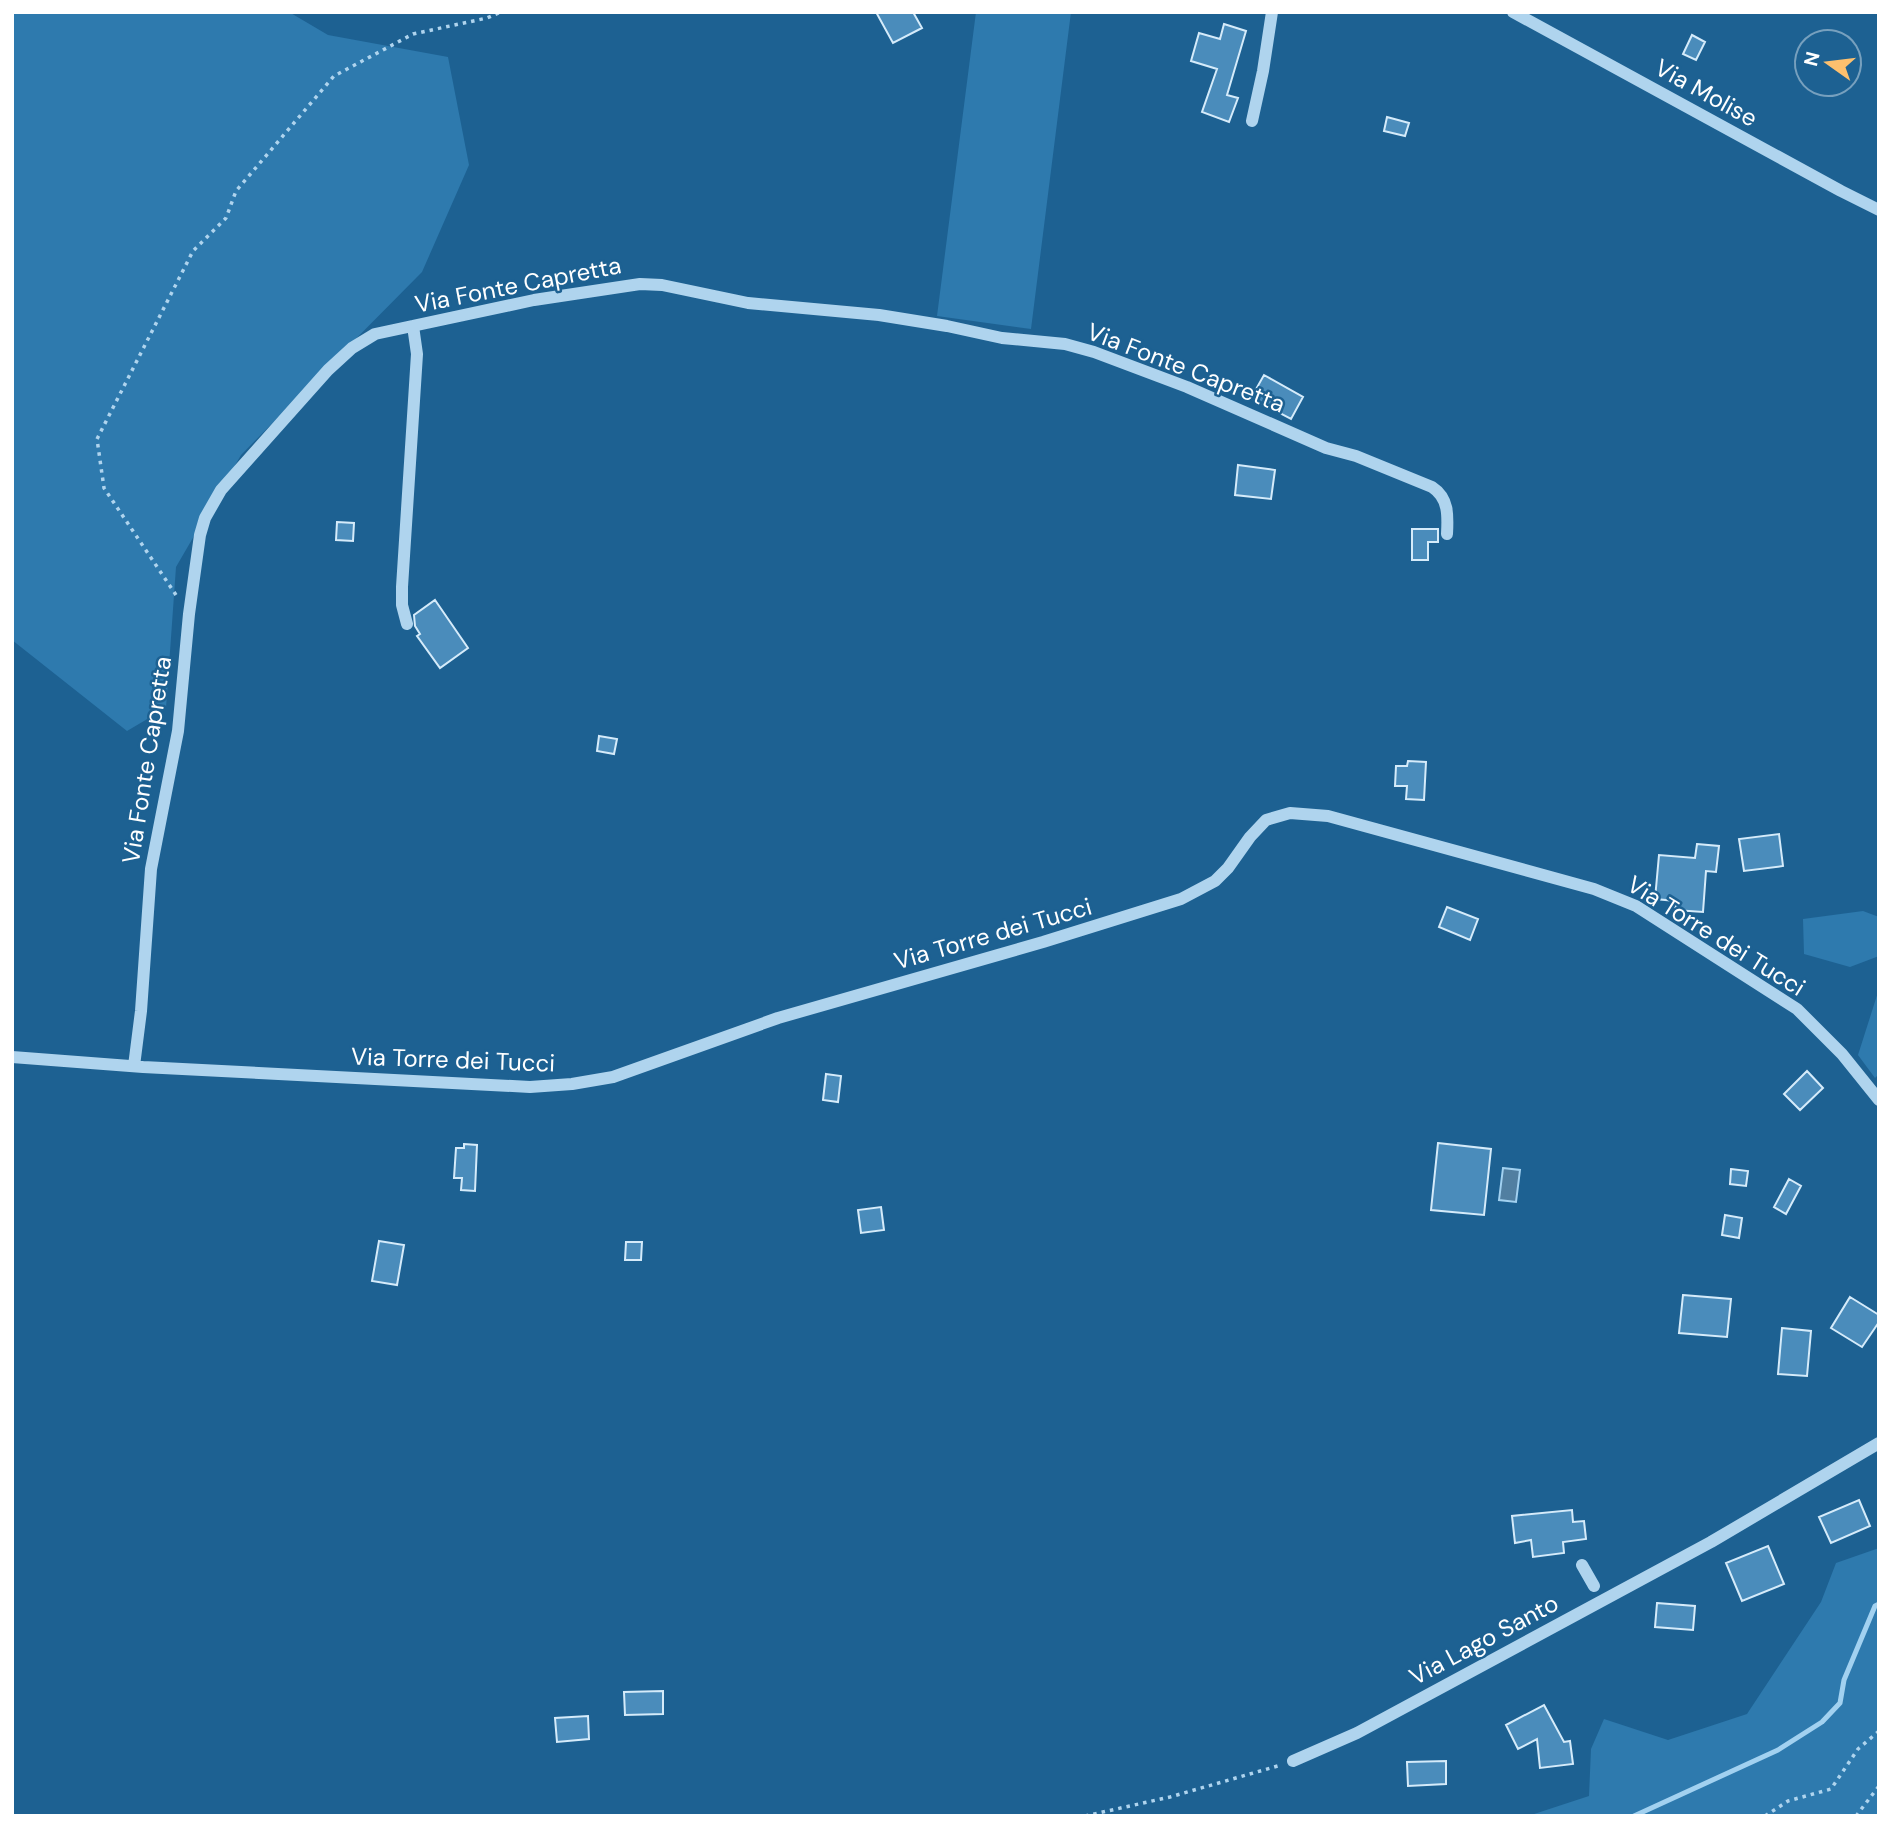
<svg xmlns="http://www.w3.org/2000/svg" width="1891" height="1828" viewBox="0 0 1891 1828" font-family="'DM Sans',sans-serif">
<rect width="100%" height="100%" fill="#1d6192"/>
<!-- green -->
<path fill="#2e7aae" d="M12 12H289L328 35 448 57 469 165 422 272 241 455 176 567 166 708 127 731 12 640Z
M976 12H1071L1031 329 937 316Z
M1863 911 1879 917V956L1850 967 1804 954 1803 919Z
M1879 989V1074L1875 1078 1858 1055Z
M1879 1548V1816H1528L1589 1796 1591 1749 1604 1719 1668 1740 1747 1714 1821 1602 1836 1563Z"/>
<!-- water -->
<path fill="#517fa1" stroke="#a2d1f0" stroke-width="2" d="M1503 1168 1520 1170 1516 1202 1499 1200Z"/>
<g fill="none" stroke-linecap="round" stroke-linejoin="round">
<!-- stream -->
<path stroke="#a2d1f0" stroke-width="5" d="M1634 1816 1778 1750 1822 1722 1840 1703 1844 1680 1875 1606 1879 1604"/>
</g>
<!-- building -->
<path fill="#4a8cbb" stroke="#d5ebfa" stroke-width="2" d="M876 12H913L922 28 893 43Z
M1224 24 1246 31 1227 95 1238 98 1229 122 1202 112 1217 69 1191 61 1199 33 1220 39Z
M1692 35 1705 42 1696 60 1683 54Z
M1387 117 1409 123 1405 136 1384 131Z
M1264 375 1303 397 1291 419 1251 398Z
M1238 465 1275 470 1271 499 1235 495Z
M337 522 354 523 353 541 336 540Z
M1412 529H1438V542H1428V560H1412Z
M435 600 468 648 440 668 417 636 420 634 415 626 414 615Z
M599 736 617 739 614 754 597 751Z
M1408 761 1426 762 1424 800 1406 799 1407 786H1395L1396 766H1407Z
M1779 834 1783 866 1744 871 1739 839Z
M1697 844 1719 846 1716 872 1706 871 1703 912 1675 910 1676 901 1655 899 1659 855 1695 858Z
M1447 907 1478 919 1470 940 1439 927Z
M1807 1071 1823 1088 1800 1110 1784 1094Z
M826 1074 841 1076 838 1102 823 1100Z
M1438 1143 1491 1149 1484 1215 1431 1210Z
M464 1144 477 1145 475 1191 461 1190 462 1178H454L456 1148H464Z
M1731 1169 1748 1171 1746 1186 1730 1184Z
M1789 1179 1801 1186 1786 1214 1774 1207Z
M881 1207 884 1230 861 1233 858 1210Z
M1725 1215 1742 1218 1739 1238 1722 1235Z
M379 1241 404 1245 397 1285 372 1281Z
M626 1242H642L641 1260H625Z
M1683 1295 1731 1299 1727 1337 1679 1333Z
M1850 1297 1879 1315V1322L1862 1347 1831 1328Z
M1782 1328 1811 1331 1807 1376 1778 1374Z
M1859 1500 1870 1526 1831 1543 1819 1517Z
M1572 1510 1573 1522 1584 1521 1586 1539 1563 1542 1564 1553 1533 1557 1531 1540 1515 1543 1512 1516Z
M1768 1546 1784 1584 1742 1601 1726 1563Z
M1657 1603 1695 1606 1693 1630 1655 1627Z
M663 1691V1714L625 1715 624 1692Z
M1544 1705 1564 1742 1570 1741 1573 1764 1540 1768 1537 1739 1518 1749 1506 1725Z
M588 1716 589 1739 557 1742 555 1718Z
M1446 1761V1784L1408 1786 1407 1762Z"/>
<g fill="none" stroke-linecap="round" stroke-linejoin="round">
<!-- path -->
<path stroke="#afd4ee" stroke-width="3.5" stroke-dasharray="3.5 5" stroke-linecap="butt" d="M176 595 104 488 97 439 193 251 226 218 236 191 334 76 413 34 487 18 501 12
M1085 1816 1170 1797 1281 1765
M1765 1816 1788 1801 1831 1789 1858 1749 1879 1731
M1856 1816 1879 1786"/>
<!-- minor -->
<path stroke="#afd4ee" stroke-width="12" d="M1513 12 1841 191 1879 210
M1252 121 1263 71 1272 12
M407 624 402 605V587L417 354 413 326
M12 1057 143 1067 530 1087 572 1084 613 1077 778 1018 1043 942 1181 899 1215 881 1228 868 1250 837 1266 820 1290 813 1328 816 1594 889 1636 906 1797 1009 1842 1054 1879 1100
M134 1066 141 1011 151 869 178 731 189 614 200 535 205 518 221 490 328 370 352 348 375 334 534 300 640 284 662 285 748 303 879 315 947 326 1002 338 1065 344 1094 352 1187 387 1326 448 1356 456 1432 487C1449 498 1448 516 1447 534
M1582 1565 1594 1586
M1293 1761 1357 1733 1711 1542 1879 1443"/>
</g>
<g text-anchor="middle" stroke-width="5" stroke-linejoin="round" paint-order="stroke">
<!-- street labels -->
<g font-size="24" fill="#fff" stroke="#1d6192">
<text transform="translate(1706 93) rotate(29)" y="8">Via Molise</text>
<text transform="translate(518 285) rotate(-11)" y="8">Via Fonte Capretta</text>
<text transform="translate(1186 368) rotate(21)" y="8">Via Fonte Capretta</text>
<text transform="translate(147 760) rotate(-81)" y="8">Via Fonte Capretta</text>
<text transform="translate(993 934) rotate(-16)" y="8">Via Torre dei Tucci</text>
<text transform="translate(1716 936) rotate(32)" y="8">Via Torre dei Tucci</text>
<text transform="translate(453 1060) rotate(2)" y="8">Via Torre dei Tucci</text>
<text transform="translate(1484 1640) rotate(-28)" y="8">Via Lago Santo</text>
</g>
</g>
<!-- border -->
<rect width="1891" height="1828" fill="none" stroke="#ffffff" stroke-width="28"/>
<!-- north arrow -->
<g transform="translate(1828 63) rotate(284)"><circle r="33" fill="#1d6192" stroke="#77a0be" stroke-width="2"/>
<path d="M0-5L12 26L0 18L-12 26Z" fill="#fdc06e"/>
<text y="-10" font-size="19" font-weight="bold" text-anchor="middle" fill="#ffffff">N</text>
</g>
</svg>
